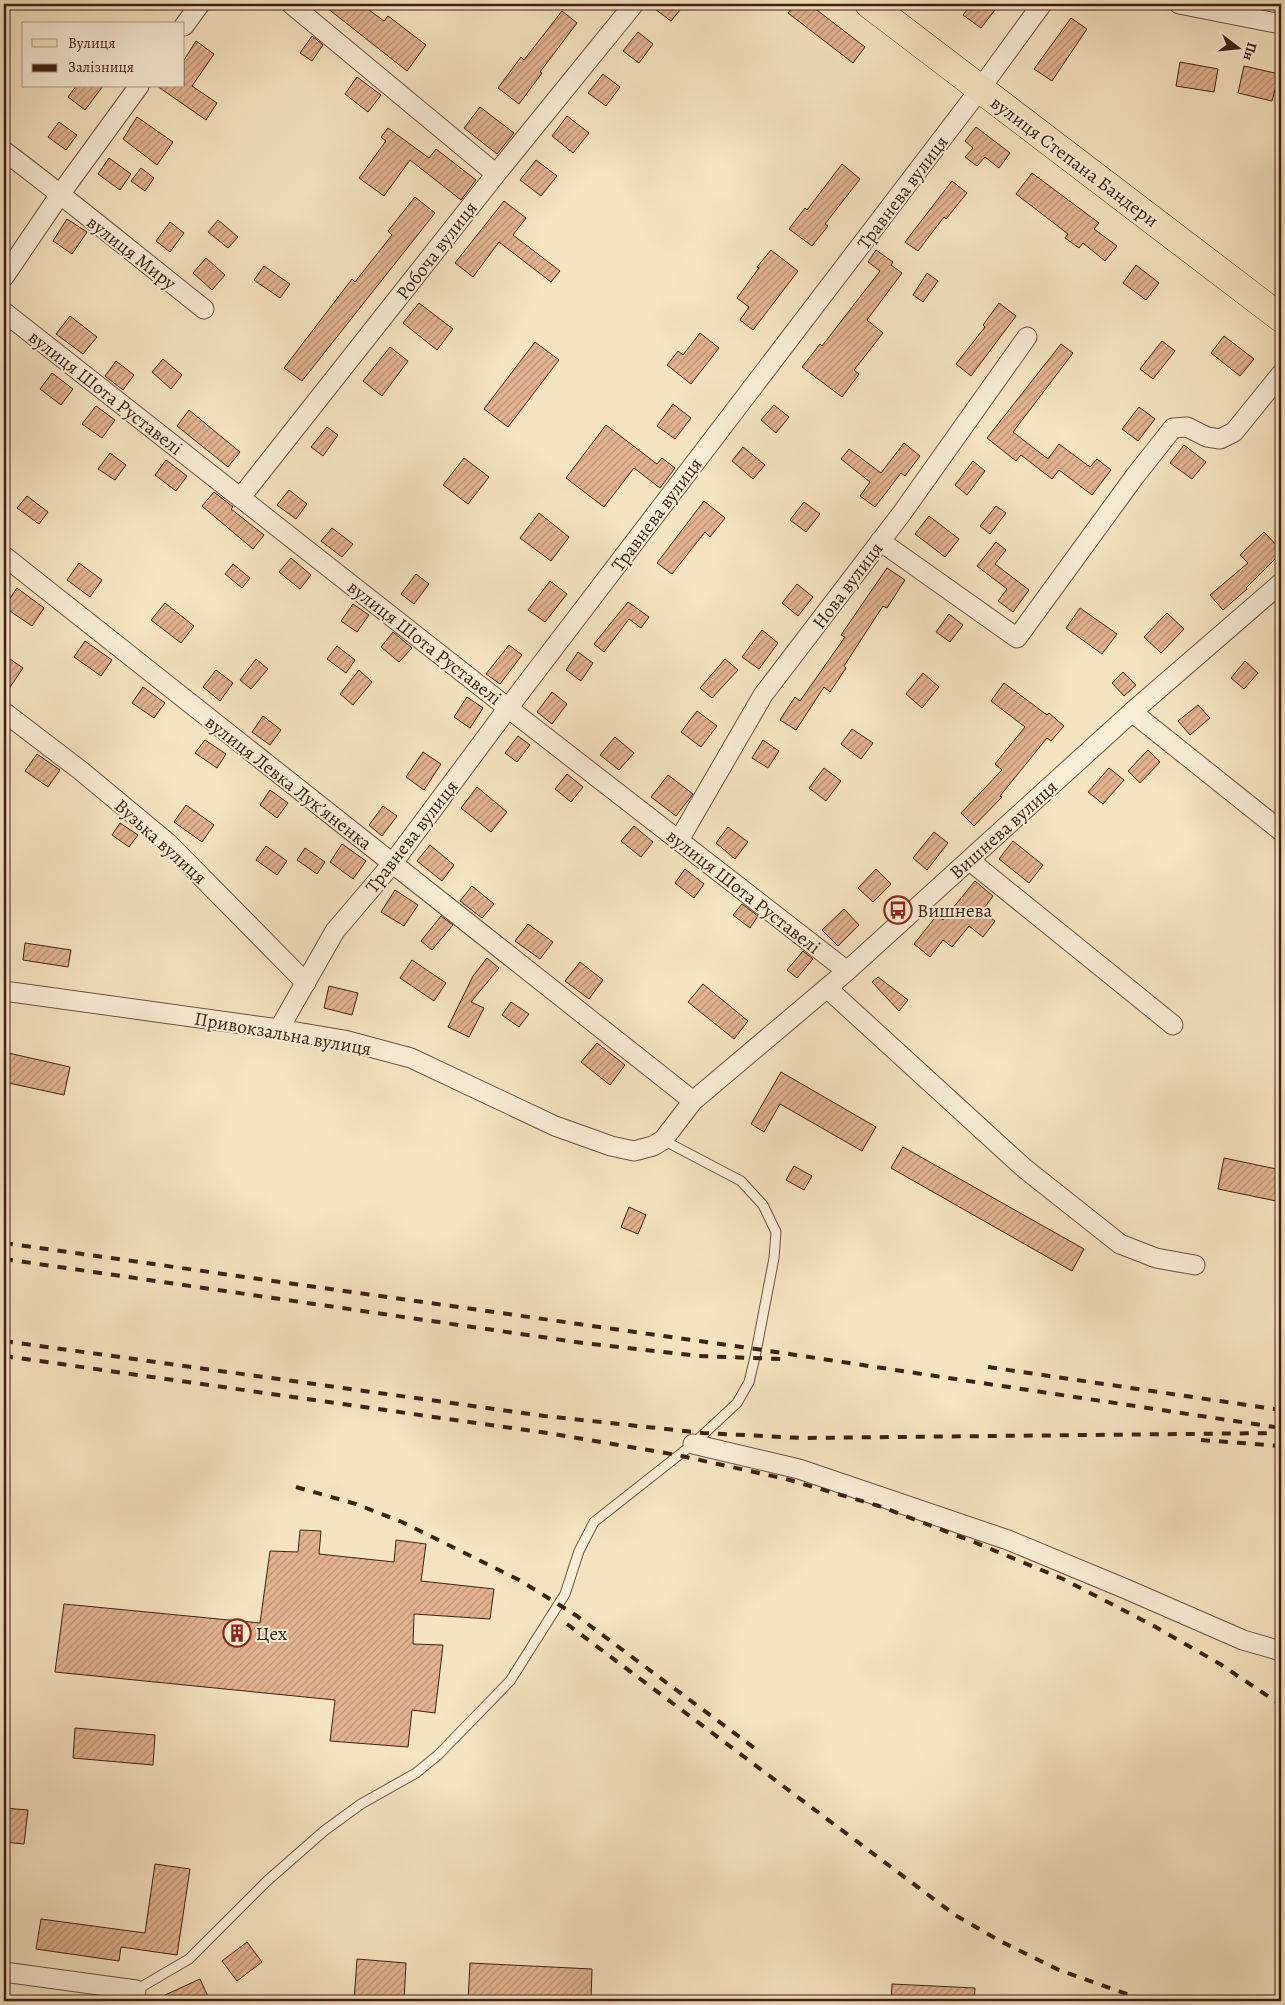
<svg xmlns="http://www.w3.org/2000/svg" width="1285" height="2005" viewBox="0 0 1285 2005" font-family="Alegreya,serif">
<defs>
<pattern id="building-hatch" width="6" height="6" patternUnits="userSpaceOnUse" patternTransform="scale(1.25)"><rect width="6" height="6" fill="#e3b38f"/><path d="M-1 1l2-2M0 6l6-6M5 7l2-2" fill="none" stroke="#b99174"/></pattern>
</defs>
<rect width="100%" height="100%" fill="#f5e4c0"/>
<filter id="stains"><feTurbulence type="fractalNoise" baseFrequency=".004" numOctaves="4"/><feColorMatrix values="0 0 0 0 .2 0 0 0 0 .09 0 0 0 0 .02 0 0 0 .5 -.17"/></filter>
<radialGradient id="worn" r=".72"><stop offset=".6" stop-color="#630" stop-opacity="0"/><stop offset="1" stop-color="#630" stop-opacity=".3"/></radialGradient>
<!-- building -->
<path fill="url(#building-hatch)" stroke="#3f2115" d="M322 4H361L384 21 388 16 426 45 407 71Z
M648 4H685L671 21Z
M795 4H809L865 47 853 63 788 13Z
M972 4H986L995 10 981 28 963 15Z
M562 11 577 23 540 72 542 73 519 104 498 88 521 57 524 60Z
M1071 18 1087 29 1052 81 1034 69Z
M638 32 653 44 639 63 623 51Z
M312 36 323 45 312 61 300 53Z
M196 41 214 54 192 86 217 103 206 120 157 86H184V60Z
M1180 62 1218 69 1214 92 1176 86Z
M1244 66 1279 74 1272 101 1238 93Z
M603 74 620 87 606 106 588 93Z
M357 77 381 95 368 112 345 94Z
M76 86H103L85 110 68 97Z
M480 107 514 133 497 154 464 128Z
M567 116 589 133 573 153 552 136Z
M137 117 173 142 157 165 123 139Z
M59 122 77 135 66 150 48 137Z
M976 127 1010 153 999 168 985 157 977 166 965 157 973 148 965 141Z
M388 128 429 158 436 149 476 180 461 200 410 160 384 196 359 178 386 141 381 137Z
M109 158 131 174 120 190 98 174Z
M536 160 557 176 541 196 520 180Z
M842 164 860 179 825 224 828 226 812 246 789 229 805 208 807 210Z
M141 168 154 178 145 191 131 181Z
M1032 173 1099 223 1094 229 1117 246 1105 261 1083 243 1079 248 1065 238 1068 234 1016 194Z
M952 181 967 193 946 219 944 217 918 251 905 242Z
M415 197 435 213 302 381 284 368 352 279 355 282 392 235 388 231Z
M504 201 526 218 513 235 560 271 551 282 499 242 473 277 455 263Z
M67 219 87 232 72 254 53 241Z
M218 220 238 237 228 248 208 232Z
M170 222 184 233 170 252 156 241Z
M771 250 798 271 753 330 740 320 749 307 737 298 759 268 757 267Z
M876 250 893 262 891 265 902 273 867 320 883 333 854 370 859 374 842 397 802 367 820 344 822 346 880 271 868 262Z
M206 258 225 275 212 290 193 273Z
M1136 265 1159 283 1146 300 1123 283Z
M264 266 290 284 280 298 254 280Z
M927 273 938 281 923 302 913 295Z
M419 303 453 329 437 350 403 323Z
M999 303 1016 316 971 376 956 364 985 327 983 325Z
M70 316 97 337 83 354 56 334Z
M700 333 719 348 691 384 667 365 678 351 683 355Z
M1224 336 1254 359 1240 376 1211 353Z
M1162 341 1175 351 1153 379 1140 369Z
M535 342 559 360 508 427 484 409Z
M1061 344 1073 353 1013 432 1048 459 1059 444 1090 467 1097 459 1111 470 1092 495 1059 470 1052 479 1021 455 1016 461 987 438Z
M390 347 408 361 382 396 363 381Z
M163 359 182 375 171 389 152 372Z
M116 361 134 375 123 390 105 376Z
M52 373 73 389 61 405 40 389Z
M673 404 691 418 675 439 657 426Z
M774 405 789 417 776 433 761 420Z
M96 406 115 420 102 438 82 424Z
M1139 407 1155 419 1138 441 1122 429Z
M189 410 240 452 228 467 177 426Z
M606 425 657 464 662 458 675 468 660 488 634 468 604 507 566 478Z
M327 427 338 435 323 456 311 447Z
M904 443 920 456 905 476 901 473 875 507 860 496 870 482 841 459 849 449 881 473Z
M1184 445 1206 462 1192 479 1170 463Z
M743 447 765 465 753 479 732 461Z
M110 453 126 465 115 480 98 469Z
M464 458 489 477 468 504 443 485Z
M166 460 187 476 176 491 155 475Z
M973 461 985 471 967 495 955 485Z
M289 490 307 504 296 519 277 505Z
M214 492 233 507 231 509 264 535 253 549 202 506Z
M27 496 48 512 39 524 17 508Z
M704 501 725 518 710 537 705 532 672 574 657 563Z
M804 502 820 514 806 532 790 520Z
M996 506 1006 513 990 534 980 526Z
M539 513 569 537 551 561 520 538Z
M929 516 959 539 945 557 915 534Z
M332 528 353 544 342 557 321 541Z
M1264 532 1281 550V553L1246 588 1247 589 1223 610 1210 595 1248 563 1240 555Z
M996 542 1006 550 995 564 1029 590 1013 612 998 601 1007 589 977 566Z
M291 558 311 575 300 589 279 572Z
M79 563 102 580 90 597 67 580Z
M233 564 250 578 242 588 225 574Z
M887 568 905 580 887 608 883 606 844 666 846 668 830 692 824 687 796 730 780 720 795 697 800 701 845 637 841 635Z
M416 574 429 584 414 604 401 594Z
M550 581 567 594 545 622 528 610Z
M797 584 813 597 798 616 782 603Z
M17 588 44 608 32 626 4 607Z
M628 602 649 617 641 628 629 619 604 652 594 644Z
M165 603 194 626 181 643 151 620Z
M353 604 369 615 357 632 341 621Z
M1080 608 1117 634 1102 654 1066 628Z
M1167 613 1184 629 1161 653 1144 637Z
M949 614 963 625 950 642 936 632Z
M762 630 778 643 759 669 742 657Z
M393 632 412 648 399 662 381 647Z
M85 641 112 660 101 676 74 657Z
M509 645 522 655 500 684 486 674Z
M337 646 355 660 346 673 327 659Z
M578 652 593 663 581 681 566 670Z
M4 655 23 668 4 696Z
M256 659 268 669 251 689 240 680Z
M725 659 738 670 712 698 700 688Z
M1245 661 1258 673 1244 689 1231 678Z
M216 670 233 683 220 701 203 687Z
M359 670 372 682 353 705 340 694Z
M1123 672 1136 685 1124 696 1112 683Z
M923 673 939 687 922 708 906 694Z
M1004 683 1047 715 1049 713 1064 726 1051 741 1047 738 1000 796 1002 797 974 826 961 813 1002 770 995 764 1025 727 991 701Z
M143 687 165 703 154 718 132 703Z
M552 692 567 704 552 724 537 712Z
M467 697 483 708 470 728 454 717Z
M1198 705 1210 718 1190 735 1178 721Z
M697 711 717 726 701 747 681 732Z
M263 716 281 730 270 745 252 732Z
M852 729 873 743 861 759 841 744Z
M518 736 530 745 517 762 505 753Z
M615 737 634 753 619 770 600 755Z
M205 740 226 754 217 768 195 753Z
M763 740 779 751 768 768 752 758Z
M1148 750 1160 762 1140 783 1128 771Z
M423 752 441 764 424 790 406 777Z
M37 754 60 770 48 787 25 771Z
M824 768 841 781 826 801 809 788Z
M1109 768 1124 780 1103 804 1088 792Z
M567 774 583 787 571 802 555 789Z
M668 775 693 794 676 816 651 797Z
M477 787 507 812 491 832 461 808Z
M270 790 288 803 277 818 260 805Z
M186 805 214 825 202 842 174 822Z
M383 806 397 816 382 836 369 825Z
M120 823 138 835 129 847 112 835Z
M634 826 653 842 641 857 621 841Z
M728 827 748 842 735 859 716 843Z
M934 832 948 843 927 870 913 858Z
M1013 841 1043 865 1029 883 999 859Z
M342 844 366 861 353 879 330 862Z
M430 845 454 865 442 881 417 861Z
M266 846 287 861 277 875 256 860Z
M305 848 325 862 317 874 297 860Z
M685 869 704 884 694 898 675 883Z
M876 869 891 884 873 902 858 888Z
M975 881 993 896 982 911 995 921 983 937 969 926 952 947 943 940 930 957 914 944 937 915 943 920Z
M472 886 494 904 482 918 460 901Z
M395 890 418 905 404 926 381 912Z
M742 904 758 916 750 928 733 915Z
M844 909 859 925 838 946 822 930Z
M441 916 453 925 432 950 421 941Z
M528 924 553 942 540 959 515 941Z
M25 943 71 950 68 967 23 960Z
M803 951 813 959 797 978 787 970Z
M487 958 499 968 471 1002 484 1008 469 1037 448 1027 473 976Z
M412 960 446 983 434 1001 400 978Z
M580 962 603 980 589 999 565 981Z
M878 977 908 1000 899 1011 872 982Z
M703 984 748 1021 734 1039 688 1002Z
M329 986 358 993 352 1015 324 1008Z
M511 1002 529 1014 519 1027 502 1015Z
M597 1043 625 1065 610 1085 581 1062Z
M4 1052 70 1067 64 1095 4 1082Z
M781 1072 876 1127 862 1151 780 1104 764 1132 751 1124Z
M903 1147 1084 1249 1072 1271 891 1168Z
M1224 1158 1281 1170V1202L1218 1189Z
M794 1166 812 1176 804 1190 786 1180Z
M629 1207 646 1215 638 1234 621 1227Z
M300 1530 321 1531 319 1554 394 1562 396 1540 426 1544 421 1581 494 1589 490 1619 414 1614 413 1644 443 1645 435 1713 412 1710 408 1747 330 1741 335 1700 55 1672 64 1604 260 1623 270 1551 298 1552Z
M75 1728 155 1735 153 1765 73 1758Z
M4 1808 28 1810 24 1844 4 1842Z
M155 1864 190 1869 177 1955 121 1947 119 1961 36 1949 41 1919 145 1933Z
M247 1942 262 1962 237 1981 222 1961Z
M357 1959 406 1963 404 2001H354Z
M470 1963 592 1969 591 2001H468Z
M200 1979 210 2001H152Z
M892 1984 975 1988 974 2001H891Z"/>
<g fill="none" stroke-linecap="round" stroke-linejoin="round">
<!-- lane casing -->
<g stroke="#6c5240" stroke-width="11">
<path id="lane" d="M136 1990 189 1959 267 1881 324 1831 361 1804 416 1773 438 1755 510 1681 565 1594 579 1551 594 1522 693 1444 737 1403 749 1382 755 1357 774 1258 776 1232 763 1205 741 1181 663 1140"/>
</g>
<!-- street casing -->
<g stroke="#6c5240" stroke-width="21">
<path id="street" d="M291 4 496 174
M1179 4 1281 24
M184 26 200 4
M4 151C72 202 137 256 204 309
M4 277 61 193 139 86
M4 312 508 708 847 971
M241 497 496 174 634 4
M880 541 1017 638 1135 476 1173 428 1187 427 1207 437 1220 439 1234 432 1281 374
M4 556 693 1101
M4 712 80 770 168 843 306 983
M1132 712 1281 831
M679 840 763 695 902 513 1027 337
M969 860 1173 1025
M827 988 1024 1168 1120 1244 1156 1258 1195 1265
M4 991 279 1029 344 1040 411 1058 555 1126 611 1146 634 1151 653 1146 663 1140 693 1101 847 971 1132 712 1281 583
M279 1029 335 931 392 864 508 708 980 89 1042 4
M693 1444 799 1469 1008 1540 1126 1589 1243 1640 1281 1651
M4 1972 136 1990 135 2001"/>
</g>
<!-- primary casing -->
<g stroke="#3f2115" stroke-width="29">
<path id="primary" d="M869 4 1281 318"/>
</g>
<!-- lane -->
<use href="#lane" stroke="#f8edd6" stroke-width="9"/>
<!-- street -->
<use href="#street" stroke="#f8edd6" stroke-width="19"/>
<!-- primary -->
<use href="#primary" stroke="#f5e4c0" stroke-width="28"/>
<!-- rail -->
<path stroke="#3f2115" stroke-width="4" stroke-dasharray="9 9" stroke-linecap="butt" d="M4 1243 756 1349 1281 1428
M4 1259 583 1343 699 1356 781 1359
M4 1341 545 1416 703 1433 802 1438 1280 1433
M4 1356 554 1434 677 1455 786 1479 879 1506 974 1542 1063 1579 1154 1626 1220 1664 1281 1705
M988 1367 1281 1410
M1201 1440 1281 1446
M296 1487 356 1504 402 1522 521 1581 577 1616 757 1750
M567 1624 955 1915 1002 1942 1059 1970 1147 2001"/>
</g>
<!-- icons -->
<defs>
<g id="bus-ring" transform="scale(1.4375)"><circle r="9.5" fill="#f8edd6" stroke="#8f2418" stroke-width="1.5"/><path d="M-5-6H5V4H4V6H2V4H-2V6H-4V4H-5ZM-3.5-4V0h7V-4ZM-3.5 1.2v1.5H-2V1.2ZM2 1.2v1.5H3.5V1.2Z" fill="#8f2418"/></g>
<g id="building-ring" transform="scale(1.4375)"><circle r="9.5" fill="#f8edd6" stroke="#8f2418" stroke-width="1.5"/><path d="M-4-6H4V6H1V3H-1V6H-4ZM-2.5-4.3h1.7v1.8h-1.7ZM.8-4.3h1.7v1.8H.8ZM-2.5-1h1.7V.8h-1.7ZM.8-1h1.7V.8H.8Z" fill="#8f2418"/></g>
</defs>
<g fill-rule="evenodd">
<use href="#bus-ring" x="898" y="910"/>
<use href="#building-ring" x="237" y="1633"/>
</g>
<g text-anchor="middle" stroke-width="4" stroke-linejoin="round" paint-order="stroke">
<!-- street labels -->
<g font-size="19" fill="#3f2115" stroke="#f8edd6">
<text transform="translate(1075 161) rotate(37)" y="7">вулиця Степана Бандери</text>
<text transform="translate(902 192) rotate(-53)" y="7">Травнева вулиця</text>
<text transform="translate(436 250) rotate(-52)" y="7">Робоча вулиця</text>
<text transform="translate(132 252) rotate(38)" y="7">вулиця Миру</text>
<text transform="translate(106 392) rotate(38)" y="7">вулиця Шота Руставелі</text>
<text transform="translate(656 514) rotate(-53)" y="7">Травнева вулиця</text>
<text transform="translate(847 585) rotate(-53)" y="7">Нова вулиця</text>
<text transform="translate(425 642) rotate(38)" y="7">вулиця Шота Руставелі</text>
<text transform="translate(289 782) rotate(38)" y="7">вулиця Левка Лукʼяненка</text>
<text transform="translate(1003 829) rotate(-42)" y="7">Вишнева вулиця</text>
<text transform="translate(411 836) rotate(-52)" y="7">Травнева вулиця</text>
<text transform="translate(161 841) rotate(42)" y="7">Вузька вулиця</text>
<text transform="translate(744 891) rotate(38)" y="7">вулиця Шота Руставелі</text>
<text transform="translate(283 1033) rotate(10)" y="7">Привокзальна вулиця</text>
</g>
<!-- poi labels -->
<g font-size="19" fill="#3f2115" stroke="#f8edd6" text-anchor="start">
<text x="917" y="917">Вишнева</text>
<text x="256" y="1640">Цех</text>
</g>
</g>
<!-- margin -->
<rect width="1285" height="2005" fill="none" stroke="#f5e4c0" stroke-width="20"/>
<rect x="5" y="5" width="1275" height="1995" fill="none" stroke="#3f2115" stroke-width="2.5"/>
<rect x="10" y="10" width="1265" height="1985" fill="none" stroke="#3f2115"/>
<!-- legend -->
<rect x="22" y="22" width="162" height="65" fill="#f8edd6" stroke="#ae9b89"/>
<rect x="32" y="39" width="25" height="8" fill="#f5e4c0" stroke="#ae9b89"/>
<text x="68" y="48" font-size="15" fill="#3f2115">Вулиця</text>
<rect x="32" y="64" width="25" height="8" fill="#3f2115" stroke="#ae9b89"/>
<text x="68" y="72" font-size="15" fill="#3f2115">Залізниця</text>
<!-- north arrow -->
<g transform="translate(1238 48) rotate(106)" stroke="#f8edd6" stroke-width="4" paint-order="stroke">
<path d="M0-4L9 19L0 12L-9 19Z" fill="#3f2115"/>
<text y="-8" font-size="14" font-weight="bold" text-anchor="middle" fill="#3f2115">Пн</text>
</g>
<rect width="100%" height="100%" filter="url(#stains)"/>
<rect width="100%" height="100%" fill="url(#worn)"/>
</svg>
